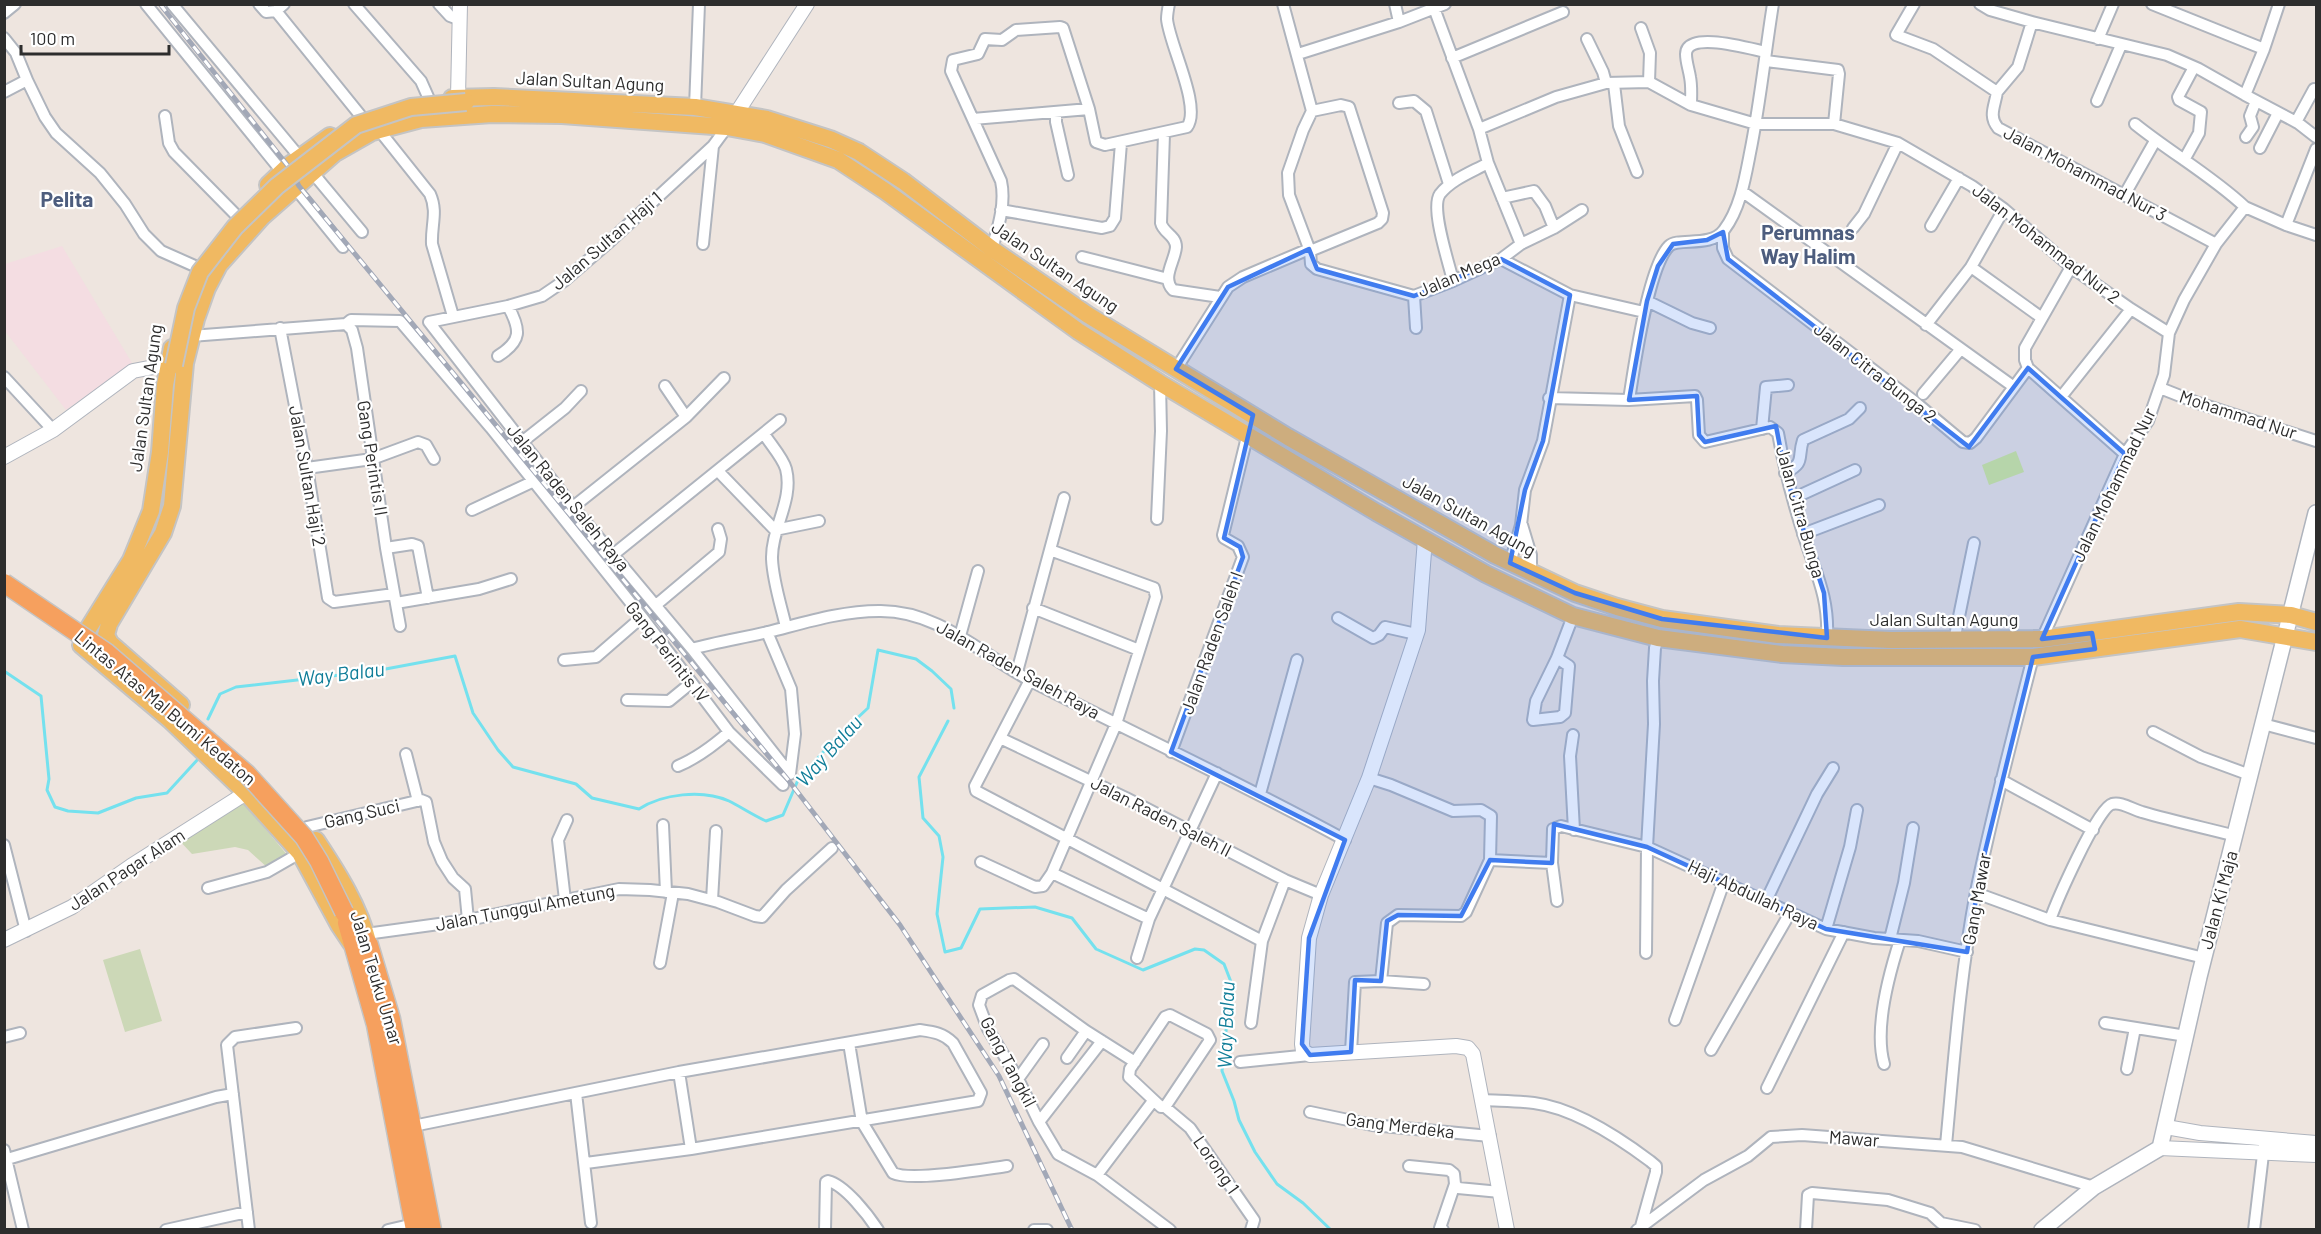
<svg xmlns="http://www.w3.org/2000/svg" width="2321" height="1234" viewBox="0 0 2321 1234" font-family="Barlow,sans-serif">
<rect width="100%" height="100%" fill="#eee5df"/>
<!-- medical -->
<path fill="#f4dde2" d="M62 246 132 363 66 410 5 331V264Z"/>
<!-- cemetery -->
<path fill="#ccd8b7" d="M240 799 289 857 268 868 248 850 235 847 192 854 177 838Z
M140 949 162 1021 125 1032 103 960Z"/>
<!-- pitch -->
<path fill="#d4eb99" d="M2016 451 2024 472 1989 485 1982 465Z"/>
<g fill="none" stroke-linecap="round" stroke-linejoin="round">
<!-- stream -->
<path stroke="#74e1ee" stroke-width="3" d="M4 671 41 696 49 779 47 790 55 807 68 811 98 813 136 798 167 793 199 758
M208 719 220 694 236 687 375 671 455 656 473 713 498 750 513 767 576 784 592 798 639 809C662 794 702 789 729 801 741 807 753 815 766 821L783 815 798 780 835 739 868 708 878 650 916 659 932 671 951 689 954 708
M948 721 919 777 923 818 939 836 943 857 937 914 945 952 961 948 980 909 1035 907 1072 918 1096 949 1143 970 1195 949 1204 950 1224 964 1231 982 1222 1071 1234 1101 1239 1120 1255 1152 1277 1184 1303 1203 1331 1230"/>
<!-- minor casing -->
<g stroke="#afb4bd" stroke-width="14">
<path id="minor" d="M146 4 343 247
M172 4 362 232
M259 4 266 12 276 11 284 4
M354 4 421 81 429 99
M439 4 450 16 458 19
M1283 4 1312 111 1303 130 1288 173 1289 195 1310 251 1311 264 1317 269 1414 296 1453 281 1501 259 1521 244 1554 228 1582 210
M1395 4 1399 22
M1914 4 1896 35 1933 49 1997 92
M1980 4 1990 10 2032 22 2167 55 2199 69 2245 95
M2152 4 2264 49
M2279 4 2264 49 2245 95 2298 123 2316 137
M1434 8 1479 129 1488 163 1521 244
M276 11 360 115
M4 13 15 4
M1641 28 1650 53 1649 82
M4 38 16 53 27 80 4 92
M1587 39 1603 72 1606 83
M2098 39 2113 4
M1298 54 1399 22 1445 4
M1452 58 1563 12
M1766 61 1838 70 1839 74 1834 124
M27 80 45 117 56 133 100 173 125 204 144 234 161 251 197 267
M1614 84 1619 126 1637 172
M1997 92C1995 106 1988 116 1998 128L2216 244
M1997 92 2018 67 2032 22
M2097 101 2121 45
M1399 103 1414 101 1426 111 1449 184
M1691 105C1691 96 1692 87 1690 77 1689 70 1686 62 1686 54 1686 30 1751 49 1766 52
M695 107 699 4
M1056 112V122L1068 175
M165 116 169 143 174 152 236 215
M973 119 1089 109
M2296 122 2314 89
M2135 124C2171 153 2212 176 2245 207
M727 127 713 146 608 243 564 281 542 296 508 306 429 322 573 507 692 649 790 774
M1479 129 1556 97 1606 83 1649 82 1691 105 1756 124H1834L1898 143 1972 186 2004 209 2071 267 2131 309 2169 333
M379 130 430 194C438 212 431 225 432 244L453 316
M1164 134 1161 223C1163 233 1176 235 1176 247 1175 261 1161 278 1173 290L1220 297
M2246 137 2253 127 2250 116 2256 101
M2260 148 2278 113
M2184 160 2199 133 2201 112 2179 100 2178 97 2194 67
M1743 192 2014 387
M2125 194 2155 141
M1502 198 1534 191 1545 206 1554 228
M1001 210 1102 228 1110 226 1115 218 1121 143
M2286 225 2316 149
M1931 226 1959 178
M1853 228 1864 214 1898 143
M1723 232V248L1728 259 1915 402 1963 442 1970 443 1976 438 2028 368
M703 244 713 146
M992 249C998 228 1006 203 1001 181L951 71 953 60 978 54 985 39 1002 40 1016 30 1060 27 1063 28 1089 109 1096 142 1105 145 1187 127C1202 107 1169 44 1167 19 1167 14 1168 9 1169 4
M1310 251 1378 223 1382 219 1383 213 1349 107 1341 105 1312 111
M1082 257 1168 279
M1501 259 1570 295 1644 312
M1971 267 2042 318
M2071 267 2025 348V360L2028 368 2125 454
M1453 281C1449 263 1430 208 1440 194 1452 179 1472 172 1488 163
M1414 296 1416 328
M1647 301 1692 323 1710 328
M346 324 352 330 357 348 386 548 400 626
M1926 325 1971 267 2004 209
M280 328 307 468 328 598 334 602 394 594
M191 336 346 324 351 320 400 321 491 428 642 617 729 732 783 785
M498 356C522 341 521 330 508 306
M1176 369 1228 287 1243 277 1309 249
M4 377 53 430
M665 386 686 417
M2160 388 2198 403 2316 441
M1923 394 1960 350
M2061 397 2131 309
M1549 398 1629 400 1695 396 1697 400 1699 435 1705 442 1770 427 1778 433C1784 468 1793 502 1804 536 1816 574 1829 597 1827 638
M1629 400C1634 368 1648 267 1669 246 1678 237 1711 248 1724 230 1740 209 1745 179 1750 153 1760 104 1765 54 1773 4
M1762 429 1766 387 1788 385
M764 434C771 445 783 458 786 469 794 500 771 529 772 559 773 582 781 605 786 627
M522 442 565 408 581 391
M307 468 372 459 418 442 426 445 434 459
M718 471 775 530 819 521
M1785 473C1806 462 1797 459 1803 440L1849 419 1860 408
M1794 498 1855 470
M573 507 686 417 724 378
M472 510 532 482
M1157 519 1161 431 1160 383
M1522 525 1531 555V573
M1803 534 1879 505
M386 548 412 544 418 546 428 598
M614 554 780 420
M1510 563 1521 525 1525 490 1543 441 1570 295
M396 603 479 589 511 579
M656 605 719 552 721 539 718 529
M1033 608 1139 650
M1338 618 1373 638 1379 635 1385 627 1416 634
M767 632 791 689 795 734 790 774
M960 636 978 571
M2042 639 2125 454 2148 421 2164 375 2169 333 2184 300 2216 244 2245 207 2286 225 2316 235
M1954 641 1974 543
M692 649C717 642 743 638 768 632 804 623 841 611 879 611 939 610 983 656 1033 682 1137 735 1243 784 1345 840
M1557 658 1569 666 1565 713 1560 717 1533 720 1536 701 1557 658 1573 616
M564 660 596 657 642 617
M1017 672 1064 498
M1030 680 975 786 976 791 1262 941
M627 700 669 701 691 683
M2263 724 2316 738
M2153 732 2201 757 2250 775
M1573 735 1570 756 1574 830
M1000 738 1126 798 1285 880 1321 895
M1171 752 1243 557 1238 546 1224 538 1223 535 1247 437
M406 754 418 801
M678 766C697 758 713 746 729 732
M1369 778 1391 785 1453 811 1481 810 1491 816 1490 860 1466 912 1461 916 1398 915 1387 923 1381 981
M2001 780 2093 830
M1260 794 1297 660
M663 825 666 892
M307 827 421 800 426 802 434 842 442 861 453 878 465 889 468 920
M4 845 26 931
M1490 860 1552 863 1553 829 1561 826 1647 847 1826 929 1874 938 1918 941 1967 952
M981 862 1035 887 1043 886 1052 873 1116 724 1156 597 1154 588 1050 550
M1552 863 1557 901
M1052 873 1149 919
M208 888 267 872 300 853
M1976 893 2050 920 2204 958
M565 900 558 840 567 820
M712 900 716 831
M1766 901 1817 794 1833 768
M2050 920C2056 903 2097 808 2112 804 2121 801 2133 810 2142 812 2173 821 2205 828 2236 836
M1826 929 1850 847 1857 810
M366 934 468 920 619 889 650 890 688 894 718 902 755 916 762 917 786 890 832 848
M1890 939 1904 883 1913 828
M1646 953 1647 847 1654 724 1653 681 1655 648 1658 638
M1137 958 1149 919 1217 773
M660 963 673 893
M1675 1020 1724 882
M1251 1023 1262 941 1285 880
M2105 1023 2186 1036
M4 1037 20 1033
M849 1043 862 1122 893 1173C911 1182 985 1169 1007 1166
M1711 1050 1790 913
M1351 1052 1355 982 1381 981 1424 984
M1067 1058 1086 1031
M1135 1062 1086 1031 1014 979 1009 980 982 995 979 1005 988 1029 1018 1079 1039 1122 1058 1154 1097 1175 1170 1230
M1240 1062 1310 1055
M1884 1064C1874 1029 1889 974 1900 940
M2127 1069 2135 1028
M679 1072 691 1149
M1018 1079 1043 1044
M1767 1088 1844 932
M576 1093 591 1223
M1483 1100C1500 1101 1517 1101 1534 1103 1574 1108 1618 1137 1650 1161L1656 1166V1172L1641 1226 1643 1227
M1165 1107 1210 1040 1207 1034 1170 1015 1165 1017 1130 1069 1129 1077 1161 1107H1165L1190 1128 1254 1220 1251 1230
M1310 1112 1372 1125 1490 1136
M1039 1122 1102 1041
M413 1126 679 1072 920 1030C934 1032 943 1033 953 1043L981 1093 978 1101 691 1149 586 1163
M1946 1145C1954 1061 1960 975 1976 892 1992 813 2013 735 2033 657
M4 1150 23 1230
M4 1160 216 1097 233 1094
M1409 1166 1449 1170 1454 1174 1455 1184 1458 1188 1500 1192
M1097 1175 1153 1101
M166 1230 247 1212
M249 1230 227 1045 235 1037 296 1028
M388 1230 414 1224
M825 1230 826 1182 828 1181C845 1185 868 1215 878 1230
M1034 1230H1047
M1443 1230 1440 1228 1455 1184
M1637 1230 1704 1180 1748 1156 1771 1137 1802 1135 1962 1147 2094 1187
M1806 1230 1808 1195 1812 1193 1888 1200 1930 1213 1941 1223 1975 1230
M2254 1230 2264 1146"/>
</g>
<!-- tertiary casing -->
<g stroke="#afb4bd" stroke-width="16">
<path id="tertiary" d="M458 97 460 4
M736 114 807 4
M4 457 53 430 133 371 169 364
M1425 539 1418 630 1369 778 1321 895 1309 938 1302 1044 1303 1051 1310 1055 1456 1046 1468 1048 1473 1054 1507 1230
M4 940 72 907 131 866 246 793
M2166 1127 2200 1133 2316 1143
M2160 1148 2316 1155"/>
</g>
<!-- secondary casing -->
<g stroke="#afb4bd" stroke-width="18">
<path id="secondary" d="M2042 1230 2094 1187 2160 1148 2199 977 2316 513"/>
</g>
<!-- primary casing -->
<g stroke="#c4c4c4" stroke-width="20">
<path id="primary" d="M452 98 494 97 695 107 767 119 830 139 859 152 903 181 992 249 1088 315 1288 437 1495 555 1575 593 1617 607 1662 619 1778 635 1891 640 2042 639 2239 612 2291 615 2316 622
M268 185 288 166 330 136
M81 645 170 720 246 793 300 853 339 925 351 943
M88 650 86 638 88 629 131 560 151 511 160 452 165 385 172 348
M181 705 110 643 106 635 109 624 163 533 172 506 185 363 196 319 207 288 219 265 262 217 335 153 372 132 421 119 492 114 562 115 727 127 765 134 838 160 885 191 1078 331 1160 383 1376 512 1486 574 1573 616 1658 638 1782 654 1843 657H2033L2240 629 2316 642
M316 840C338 873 359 906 369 945"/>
</g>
<!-- trunk casing -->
<g stroke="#c4c4c4" stroke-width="21">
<path id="trunk" d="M344 912 369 945 391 1019 432 1230
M347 923 376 1025 415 1230"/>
</g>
<!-- minor -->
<use href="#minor" stroke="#fff" stroke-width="10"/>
<!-- tertiary -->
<use href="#tertiary" stroke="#fff" stroke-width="14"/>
<!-- secondary -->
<use href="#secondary" stroke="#fff" stroke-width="15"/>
<!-- primary -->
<use href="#primary" stroke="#f0b962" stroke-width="16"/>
<!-- trunk -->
<use href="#trunk" stroke="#f6a05e" stroke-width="18"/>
<!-- rail casing -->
<g stroke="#a2a8b7" stroke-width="5">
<path id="rail" d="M160 4 288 166 299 186 789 781 900 925 999 1076 1072 1230"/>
</g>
<!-- rail -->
<use href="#rail" stroke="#fff" stroke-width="3" stroke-dasharray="9" stroke-linecap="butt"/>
<!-- primary-bridge casing -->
<g stroke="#c4c4c4" stroke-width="20" stroke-linecap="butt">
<path id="primary-bridge" d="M174 365 186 308 200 272 235 227 277 186 356 125 411 107 466 102"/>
</g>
<!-- trunk-bridge casing -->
<g stroke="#c4c4c4" stroke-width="21" stroke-linecap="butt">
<path id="trunk-bridge" d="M4 583 107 653 247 774 304 837 319 861 344 912"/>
</g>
<!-- primary-bridge -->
<use href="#primary-bridge" stroke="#f0b962" stroke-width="16"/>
<!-- trunk-bridge -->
<use href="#trunk-bridge" stroke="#f6a05e" stroke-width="18"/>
</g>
<!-- marked area -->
<path fill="#407cef" fill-opacity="0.2" stroke="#407cef" stroke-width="4.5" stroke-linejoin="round" d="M1723 232 1728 259 1969 447 2028 368 2125 454 2042 639 2092 633 2095 649 2033 657 1982 864 1967 952 1826 929 1647 847 1554 824 1552 863 1490 860 1461 916 1398 915 1387 921 1381 981 1355 980 1351 1052 1310 1055 1302 1044 1309 938 1345 840 1171 752 1243 557 1240 547 1224 538 1253 415 1176 369 1228 287 1309 249 1317 269 1414 296 1501 259 1570 295 1543 441 1525 490 1510 563 1575 593 1662 619 1827 638 1824 593 1785 473 1776 426 1705 442 1699 435 1697 396 1629 400 1647 301 1658 266 1673 244 1707 240Z"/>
<g text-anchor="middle" stroke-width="4.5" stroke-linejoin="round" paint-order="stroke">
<!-- street labels -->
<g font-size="18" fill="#2d2d2d" stroke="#fff">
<text transform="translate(590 82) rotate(3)" y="6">Jalan Sultan Agung</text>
<text transform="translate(2085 174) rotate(28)" y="6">Jalan Mohammad Nur 3</text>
<text transform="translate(607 241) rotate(-41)" y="6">Jalan Sultan Haji 1</text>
<text transform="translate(2046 244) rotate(38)" y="6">Jalan Mohammad Nur 2</text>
<text transform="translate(1055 267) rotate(34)" y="6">Jalan Sultan Agung</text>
<text transform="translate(1459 275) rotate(-23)" y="6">Jalan Mega</text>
<text transform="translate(1875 373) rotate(38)" y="6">Jalan Citra Bunga 2</text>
<text transform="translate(146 398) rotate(-82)" y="6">Jalan Sultan Agung</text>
<text transform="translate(2238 415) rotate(18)" y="6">Mohammad Nur</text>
<text transform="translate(372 458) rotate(81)" y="6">Gang Perintis II</text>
<text transform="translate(307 476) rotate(80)" y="6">Jalan Sultan Haji 2</text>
<text transform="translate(2114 485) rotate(-64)" y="6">Jalan Mohammad Nur</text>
<text transform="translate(568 498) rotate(51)" y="6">Jalan Raden Saleh Raya</text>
<text transform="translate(1800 512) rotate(74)" y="6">Jalan Citra Bunga</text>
<text transform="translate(1469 516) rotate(29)" y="6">Jalan Sultan Agung</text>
<text x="1944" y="626">Jalan Sultan Agung</text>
<text transform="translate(1212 643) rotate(-70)" y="6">Jalan Raden Saleh I</text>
<text transform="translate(667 652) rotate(52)" y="6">Gang Perintis IV</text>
<text transform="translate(1018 670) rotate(29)" y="6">Jalan Raden Saleh Raya</text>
<text transform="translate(165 708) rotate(40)" y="6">Lintas Atas Mal Bumi Kedaton</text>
<text transform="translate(362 814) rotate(-13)" y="6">Gang Suci</text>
<text transform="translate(1161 817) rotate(27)" y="6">Jalan Raden Saleh II</text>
<text transform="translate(127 870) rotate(-33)" y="6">Jalan Pagar Alam</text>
<text transform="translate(1753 895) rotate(25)" y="6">Haji Abdullah Raya</text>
<text transform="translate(1977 899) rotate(-80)" y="6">Gang Mawar</text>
<text transform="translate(2219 900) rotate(-75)" y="6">Jalan Ki Maja</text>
<text transform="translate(525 908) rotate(-11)" y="6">Jalan Tunggul Ametung</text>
<text transform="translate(376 978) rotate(73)" y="6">Jalan Teuku Umar</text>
<text transform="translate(1008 1062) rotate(62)" y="6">Gang Tangkil</text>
<text transform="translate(1400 1126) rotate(7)" y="6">Gang Merdeka</text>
<text transform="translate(1854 1139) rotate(4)" y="6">Mawar</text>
<text transform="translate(1216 1165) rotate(55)" y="6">Lorong 1</text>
</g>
<!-- water labels -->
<g font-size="20" font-style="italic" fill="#0f7d98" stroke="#fff">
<text transform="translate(341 674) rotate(-7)" y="7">Way Balau</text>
<text transform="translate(829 751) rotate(-48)" y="7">Way Balau</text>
<text transform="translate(1226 1025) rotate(-88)" y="7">Way Balau</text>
</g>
<!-- quarter labels -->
<g font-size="21" font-weight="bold" fill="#4d5d7e" stroke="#fff">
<text x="67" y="207">Pelita</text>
<text x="1808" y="240">Perumnas<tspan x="1808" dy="24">Way Halim</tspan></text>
</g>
</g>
<!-- border -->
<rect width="2321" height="1234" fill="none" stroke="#2d2d2d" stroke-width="12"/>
<!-- scale -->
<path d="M21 45v9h148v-9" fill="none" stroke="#2d2d2d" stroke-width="3"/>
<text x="30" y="45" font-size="18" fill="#2d2d2d" stroke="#ffffff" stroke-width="4.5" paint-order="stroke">100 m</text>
</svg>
